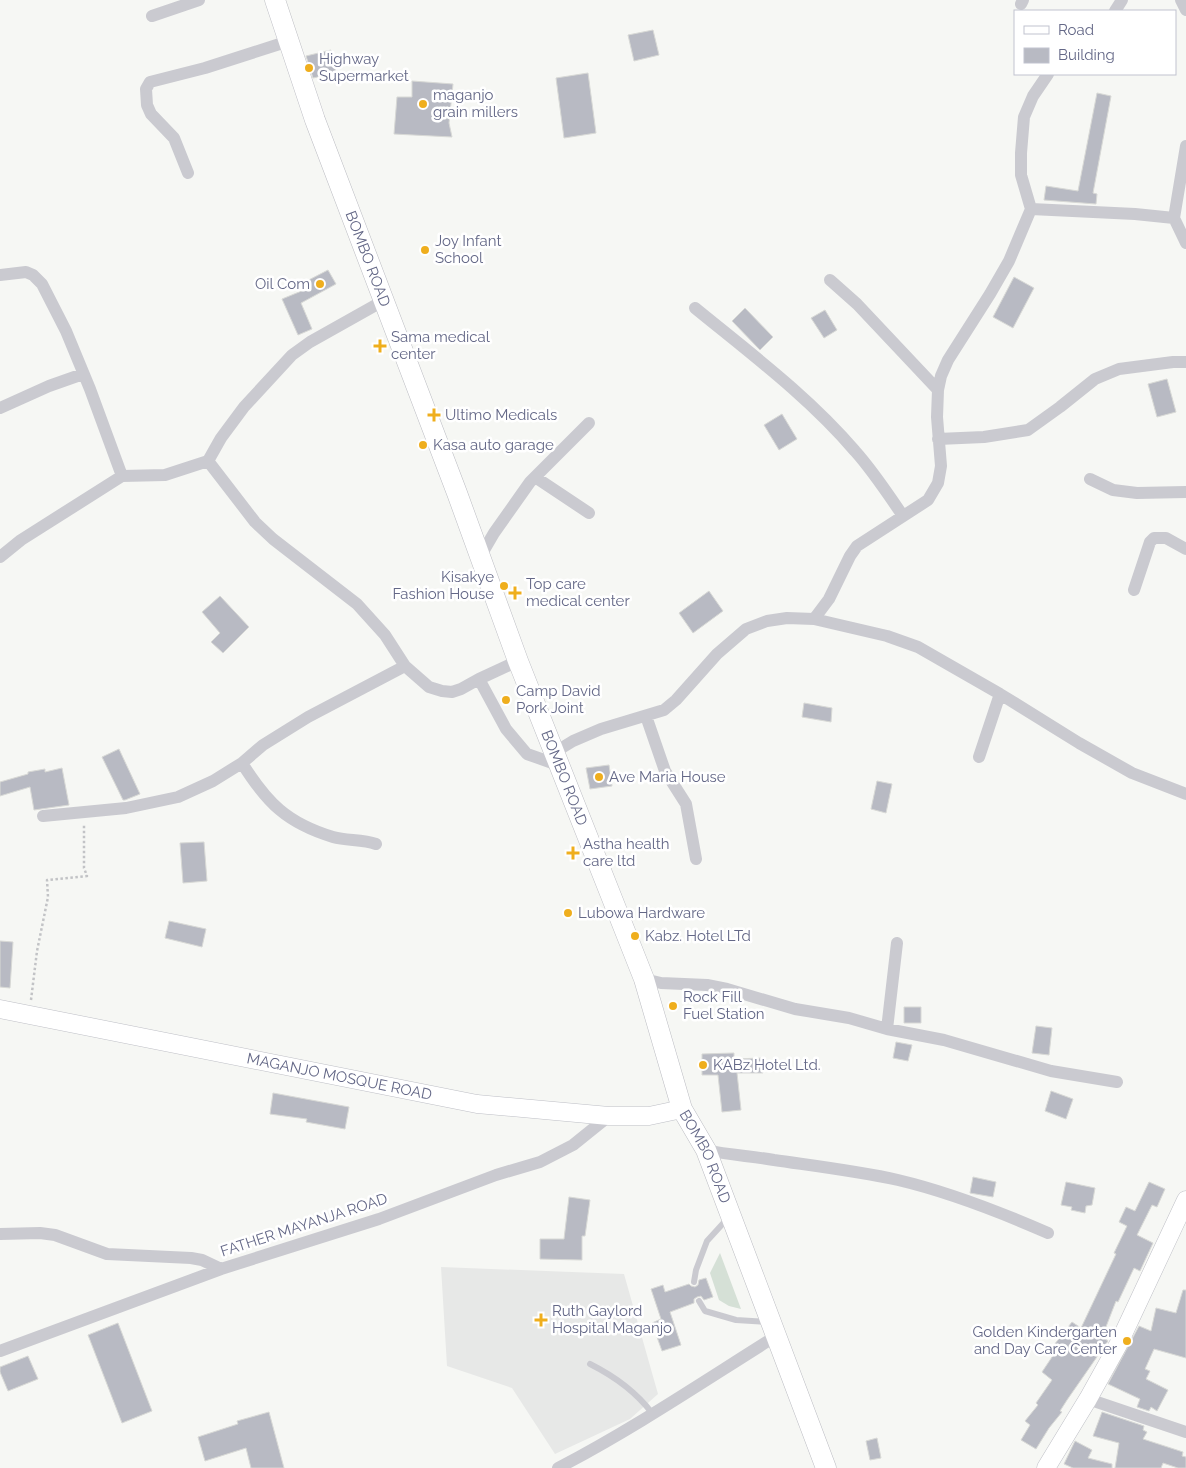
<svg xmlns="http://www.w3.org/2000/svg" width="1186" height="1468" viewBox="0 0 1186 1468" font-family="Raleway,sans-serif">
<rect width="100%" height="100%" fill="#f6f7f4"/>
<!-- built -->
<path fill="#e7e8e7" d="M441 1267 624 1274 658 1394 630 1419 555 1454 512 1388 447 1366Z"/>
<!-- green -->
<path fill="#d5e0d6" d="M720 1253 741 1309 729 1306 719 1300 710 1273Z"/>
<!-- building -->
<path fill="#b8bac3" stroke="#d8d9d6" d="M653 30 659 55 634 61 628 35Z
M331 50 336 73 313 78 306 56Z
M588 73 596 133 564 138 556 78Z
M412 81 453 84 449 123 452 137 394 134 397 97H412Z
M1097 93 1111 96 1093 193 1097 194 1096 204 1044 200 1046 186 1078 191Z
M328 270 336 284 301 303 312 329 298 335 282 299 304 290 301 284Z
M1014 277 1034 288 1013 328 993 317Z
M745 308 773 337 760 350 732 321Z
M825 310 837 330 824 338 811 318Z
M1167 379 1176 412 1157 417 1148 384Z
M782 414 797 439 779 450 764 425Z
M709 591 723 611 693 633 679 613Z
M220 596 249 627 223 653 211 642 220 633 202 612Z
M804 703 832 708 831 722 802 717Z
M119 749 140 794 125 800H123L102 757Z
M609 765 612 786 590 789 586 768Z
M62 768 69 805 34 810 30 787 0 796V782L28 774V772L45 769V772Z
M877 781 892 784 886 813 871 809Z
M204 842 207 881 183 883 180 843Z
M169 921 206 929 202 947 165 938Z
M0 941 13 942 10 988 0 987Z
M904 1007H921V1023H904Z
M1036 1026 1052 1028 1049 1055 1032 1053Z
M896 1042 912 1045 908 1061 893 1058Z
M734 1053V1059L762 1058 763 1073H737L741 1110 722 1112 718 1075H702V1054Z
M1051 1091 1073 1099 1066 1119 1045 1111Z
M273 1093 349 1107 345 1129 306 1122 307 1119 270 1114Z
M973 1177 996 1182 993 1197 970 1193Z
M1066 1182 1095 1188 1092 1205 1086 1206 1085 1213 1071 1210 1072 1207 1061 1205Z
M1149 1182 1165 1189 1157 1207 1152 1205 1137 1235 1153 1243 1140 1271 1134 1268 1118 1302 1116 1301 1102 1337 1108 1341 1067 1400 1060 1411 1062 1412 1049 1428 1036 1449 1021 1440 1030 1425 1025 1421 1038 1405 1036 1403 1052 1380 1042 1372 1058 1348 1054 1345 1072 1322 1081 1328 1116 1254 1114 1253 1127 1226 1119 1222 1126 1207 1135 1211Z
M569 1197 590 1200 585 1236H582V1260L540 1259V1239H564Z
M706 1278 713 1297 704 1300 701 1296 697 1297 694 1299V1303L670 1312 681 1345 662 1351 652 1323 661 1319 651 1289 663 1285 665 1292 689 1284 691 1286 695 1287 698 1285 699 1280Z
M1183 1290H1186V1358L1154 1349 1145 1369 1150 1371 1146 1379 1168 1390 1157 1411 1151 1407 1149 1411 1137 1407 1140 1399 1108 1384 1139 1326 1151 1331 1156 1308 1176 1313Z
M118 1323 152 1411 122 1423 88 1335Z
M28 1356 38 1379 8 1391 0 1372V1367Z
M269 1412 284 1468H251L246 1448 205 1461 198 1437 238 1424 237 1421Z
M1102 1412 1144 1426 1143 1430 1147 1432 1143 1439 1183 1452 1182 1456 1186 1457V1468H1178L1163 1463 1161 1468H1115L1119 1443 1093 1436Z
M877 1438 881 1458 870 1460 866 1441Z
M1075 1441 1092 1450 1088 1458 1112 1464V1468H1073L1064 1464Z"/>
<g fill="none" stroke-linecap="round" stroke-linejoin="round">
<!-- secondary casing -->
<g stroke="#bebfc6" stroke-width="19">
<g id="secondary">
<path id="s1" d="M0 1009 477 1104 609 1116H649L682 1109"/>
<path d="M1046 1468 1088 1399 1118 1345 1186 1200"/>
</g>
</g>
<!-- primary casing -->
<g stroke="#bcbdc3" stroke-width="21">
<g id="primary">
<path id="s2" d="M275 0 315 120 457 493 518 661 644 979 682 1109 706 1150 826 1468"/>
</g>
</g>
<!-- path -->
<path stroke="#c2c3c6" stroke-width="2.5" stroke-dasharray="2.5 2.5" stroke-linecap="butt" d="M31 1000 37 951 48 897 47 880 87 876 84 868V824"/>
<!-- lane -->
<path stroke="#cacad0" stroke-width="6" d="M694 1282 696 1270 707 1241 728 1218
M699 1301 705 1311 736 1320 769 1322
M590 1364C614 1376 636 1392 652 1413"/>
<!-- street -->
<path stroke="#cacad0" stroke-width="12" d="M1181 0 1186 10
M1021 4 1023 0
M1115 11 1122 0
M152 16 199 0
M1048 74 1033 96 1024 117 1021 153V175L1031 209 1135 214 1174 218
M1186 146 1174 218 1186 243
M188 173 174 138 151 114 147 105 146 89 150 82 205 68 289 41
M0 275 26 272 33 275 42 284 66 331 90 389 122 476
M830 280 857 304 938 390
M695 308C750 353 809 397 855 451 873 471 888 494 903 516
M0 408 49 386 83 374
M938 439 984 437 1028 430 1060 407 1095 379 1119 369 1173 362H1186
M208 461 255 522 273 539 357 604 385 635 405 666 429 687 442 691 452 692 461 689 479 679 518 661
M535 477 589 513
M1090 479 1113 490 1137 493 1186 492
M0 557 21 540 122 476 165 475 208 461 221 438 244 407 292 355 310 342 383 301
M480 557 494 533 530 482 589 423
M1134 590 1150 542 1154 538H1166L1186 549
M814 619 887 636 918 647 1000 694 1079 743 1132 773 1186 794
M479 679 506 729 527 754 558 765
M646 716 665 771 686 804 696 859
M555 752 573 741 601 729 664 710 676 700 717 654 746 629 767 621 787 618 814 619 829 599 850 556 857 546 928 500 938 483 941 466 937 417 938 390 941 376 948 360 990 294 1009 261 1031 209
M979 757 1000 694
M242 763C267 803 287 823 333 837 347 841 362 839 376 844
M43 816 126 808 178 797 213 781 242 763 263 745 308 717 405 666
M644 979 661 983 707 985 727 989 795 1009 849 1018 887 1029 944 1040 1051 1071 1117 1082
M887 1029 897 943
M706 1150C729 1155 751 1156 774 1160 815 1166 857 1171 898 1180 949 1192 1000 1212 1048 1233
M0 1234 40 1233 55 1235 107 1254 191 1258 202 1260 221 1269
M0 1351 221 1269 379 1219 496 1175 540 1162 573 1145 609 1116
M1088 1399 1186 1432
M558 1468C633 1429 704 1381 776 1336"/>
<!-- secondary -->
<use href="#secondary" stroke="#fff" stroke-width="18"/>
<!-- primary -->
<use href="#primary" stroke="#fff" stroke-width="20"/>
</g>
<!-- markers -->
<g fill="#efae1d" stroke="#fff" stroke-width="2">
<circle cx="309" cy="68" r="5"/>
<circle cx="423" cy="104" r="5"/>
<circle cx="425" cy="250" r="5"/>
<circle cx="320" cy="284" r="5"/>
<path d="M377.5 338.5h5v5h5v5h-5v5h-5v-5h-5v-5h5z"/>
<path d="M431.5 407.5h5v5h5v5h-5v5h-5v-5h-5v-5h5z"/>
<circle cx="423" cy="445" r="5"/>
<circle cx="504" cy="586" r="5"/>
<path d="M512.5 585.5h5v5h5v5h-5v5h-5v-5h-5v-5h5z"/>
<circle cx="506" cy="700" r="5"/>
<circle cx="599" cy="777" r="5"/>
<path d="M570.5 845.5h5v5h5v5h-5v5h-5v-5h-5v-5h5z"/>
<circle cx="568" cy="913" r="5"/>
<circle cx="635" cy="936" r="5"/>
<circle cx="673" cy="1006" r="5"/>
<circle cx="703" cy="1065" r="5"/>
<path d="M538.5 1312.5h5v5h5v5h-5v5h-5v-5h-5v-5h5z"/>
<circle cx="1127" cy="1341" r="5"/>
</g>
<g text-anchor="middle" stroke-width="5" stroke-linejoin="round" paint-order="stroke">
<!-- poi labels -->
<g font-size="15" fill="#646887" stroke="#fff" text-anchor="start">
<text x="319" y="64">Highway<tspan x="319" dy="17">Supermarket</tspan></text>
<text x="433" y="100">maganjo<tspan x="433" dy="17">grain millers</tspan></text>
<text x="435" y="246">Joy Infant<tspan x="435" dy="17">School</tspan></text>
<text x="310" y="289" text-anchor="end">Oil Com</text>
<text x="391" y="342">Sama medical<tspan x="391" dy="17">center</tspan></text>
<text x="445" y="420">Ultimo Medicals</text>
<text x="433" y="450">Kasa auto garage</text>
<text x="494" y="582" text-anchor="end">Kisakye<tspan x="494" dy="17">Fashion House</tspan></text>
<text x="526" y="589">Top care<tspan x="526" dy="17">medical center</tspan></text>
<text x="516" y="696">Camp David<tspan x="516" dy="17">Pork Joint</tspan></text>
<text x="609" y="782">Ave Maria House</text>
<text x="583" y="849">Astha health<tspan x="583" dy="17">care ltd</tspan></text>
<text x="578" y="918">Lubowa Hardware</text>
<text x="645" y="941">Kabz. Hotel LTd</text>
<text x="683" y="1002">Rock Fill<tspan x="683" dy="17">Fuel Station</tspan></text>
<text x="713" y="1070">KABz Hotel Ltd.</text>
<text x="552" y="1316">Ruth Gaylord<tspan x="552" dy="17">Hospital Maganjo</tspan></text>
<text x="1117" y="1337" text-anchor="end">Golden Kindergarten<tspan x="1117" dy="17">and Day Care Center</tspan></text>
</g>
<!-- street labels -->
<g font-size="15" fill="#646887" stroke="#fff">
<text dy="5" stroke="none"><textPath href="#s2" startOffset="275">BOMBO ROAD</textPath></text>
<text dy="5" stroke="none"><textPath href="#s2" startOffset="830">BOMBO ROAD</textPath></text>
<text dy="5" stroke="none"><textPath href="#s1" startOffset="346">MAGANJO MOSQUE ROAD</textPath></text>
<text dy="5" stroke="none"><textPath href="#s2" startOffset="1235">BOMBO ROAD</textPath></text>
<text transform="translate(304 1225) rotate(-18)" y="5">FATHER MAYANJA ROAD</text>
</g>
</g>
<!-- legend -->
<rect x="1014" y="10" width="162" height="65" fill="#ffffff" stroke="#c1c3cf"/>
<rect x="1024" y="26" width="25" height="8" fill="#ffffff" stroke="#c1c3cf"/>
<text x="1058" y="35" font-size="15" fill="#646887">Road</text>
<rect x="1024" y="48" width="25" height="15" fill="#b8bac3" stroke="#c1c3cf"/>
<text x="1058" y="60" font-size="15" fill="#646887">Building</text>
</svg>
